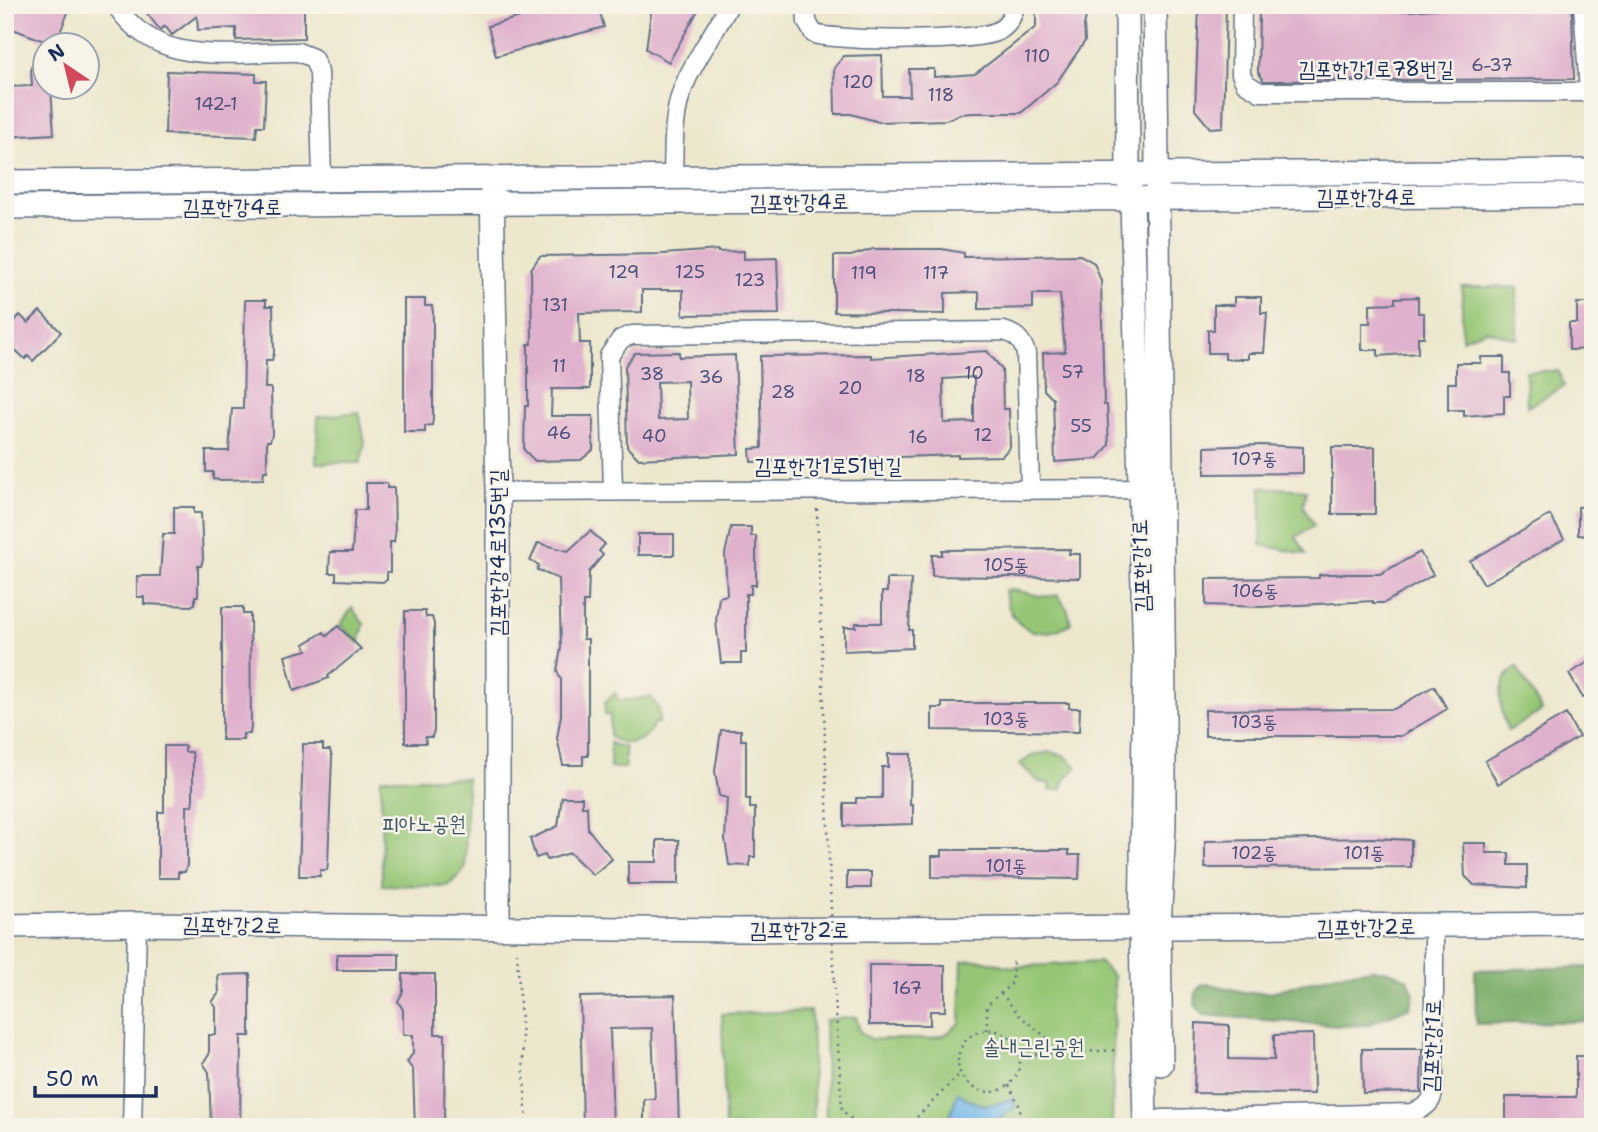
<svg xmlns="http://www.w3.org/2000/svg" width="1598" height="1132" viewBox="0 0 1598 1132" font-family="'Shantell Sans','Poor Story',sans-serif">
<rect width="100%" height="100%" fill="#f7f3e8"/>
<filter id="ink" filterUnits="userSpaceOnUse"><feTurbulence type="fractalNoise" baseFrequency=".0143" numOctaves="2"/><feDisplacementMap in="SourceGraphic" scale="14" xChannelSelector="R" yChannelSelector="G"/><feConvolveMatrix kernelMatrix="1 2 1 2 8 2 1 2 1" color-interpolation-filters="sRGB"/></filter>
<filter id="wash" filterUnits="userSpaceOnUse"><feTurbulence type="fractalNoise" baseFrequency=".00686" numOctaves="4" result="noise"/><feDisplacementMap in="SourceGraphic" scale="28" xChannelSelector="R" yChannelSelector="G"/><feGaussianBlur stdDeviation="1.57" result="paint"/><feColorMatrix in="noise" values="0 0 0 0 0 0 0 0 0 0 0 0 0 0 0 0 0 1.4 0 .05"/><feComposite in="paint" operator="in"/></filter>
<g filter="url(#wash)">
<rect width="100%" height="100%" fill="#ede7cd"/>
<!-- green -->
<path fill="#96c675" stroke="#587a6a" stroke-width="2" d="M1462 287H1517V339L1486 330 1462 339Z
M1526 371H1558L1564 386 1527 407Z
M359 412 365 443 360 463H316L318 417Z
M1261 487 1306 490 1303 506 1314 526 1296 537 1306 554 1261 545Z
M1005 590C1024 589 1038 600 1058 595L1068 611 1071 623C1039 644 1008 628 1005 590Z
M352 608 364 624 359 643 340 625Z
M1517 667 1542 711 1508 731C1500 709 1493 682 1517 667Z
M615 693 619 701 651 697 659 710V723H654C646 743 627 748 610 737V715H605V702Z
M610 743 625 748V768H610Z
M1050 752 1065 756 1077 767 1066 778 1061 790H1050L1049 783 1039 782 1020 764 1033 755Z
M381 778H467L465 869 448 886 382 885Z
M980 960 1012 967 1099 962 1114 977 1112 1127H826L825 1020 856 1017 860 1032 871 1039H930L946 1034 960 1023 962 961Z
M811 1011 814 1127H725L722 1014Z"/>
<!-- forest -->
<path fill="#78ab66" stroke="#4a6d62" stroke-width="2" d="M1593 967V1021L1476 1024 1475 970Z
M1372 969 1389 971 1408 979 1414 994 1410 1007 1367 1025 1343 1026 1204 1015 1195 1005 1196 991 1202 985 1210 984 1248 993 1271 992 1333 975Z"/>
<!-- water -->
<path fill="#74b7e9" stroke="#4873a4" stroke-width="2" d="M958 1092C976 1108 991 1108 1013 1098L1015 1107 990 1127H943L949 1120Z"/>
<g id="blocks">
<!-- building -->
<path fill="#e0b1cd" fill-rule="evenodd" d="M5 5H71L55 45 5 26Z
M154 5H304V38L236 40V28L198 30 197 16 172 35 165 26 160 30 146 12Z
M562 5H598L604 27 496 56 488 26Z
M652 5H701L669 62 646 49Z
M1036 5H1089L1084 25 1085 41 1057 82 1021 113H973L960 114 946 120 879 122 851 114H835L834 68 844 56 882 55 883 96H910L909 69H934V77L975 74 1036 27Z
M1199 5H1226L1223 127 1210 128 1195 110Z
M1446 5H1562L1572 11 1574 79 1264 81 1258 72 1259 14 1266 7 1344 10V7H1362V11H1410L1446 8Z
M31 67 46 72V88H51L54 134 5 137V87L32 86Z
M167 71 256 74V81H266L264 126H257L256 137 165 134Z
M873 249H942L964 253V257L1080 255 1094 263 1101 281 1104 405H1107L1109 445 1098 459 1055 462 1053 399 1044 390 1043 353 1065 352 1060 294H1033V308L979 309V292L945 293V314L834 312V256H851Z
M718 250V252L744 251V259L777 258 779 314 683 315V290H642V312L579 313 580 343H590V389H552L551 416H593V450L581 460 535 461 524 450 525 406H528V344H532L531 269 540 256 663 254Z
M1234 297H1261V313H1267L1264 353H1248V359H1225V353H1208V330H1214V305H1234Z
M1418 297V313H1424V337H1418V353L1378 356V350H1362V323H1370V304L1395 303V298Z
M404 299H425V306H432L433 313V419L432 425 425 426V432H404Z
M245 300H266V306H273L274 353 272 360H266L265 388H271L272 434 270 441H267V471H264L263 479 220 480 213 479V472H206V451H229L232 409H243Z
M1577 303H1590L1593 307V349L1569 350V323H1577Z
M40 311 61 332 33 361 28 356 25 359 5 340V325H11L20 315 28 323Z
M987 351 1002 369 1003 409H1009L1010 447 1002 456 958 457V455L751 462 750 449 762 448 760 356 871 355V358ZM974 377V422L944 423 943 379Z
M679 352V357L735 355 739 454 639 459 627 447 625 366 635 353ZM687 381 688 419 658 420 657 382Z
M1481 357H1504V373H1510V396H1504V413L1464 416V410H1448V383H1456V363H1481Z
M1262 445 1303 447V473L1205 474V447Z
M1332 447H1375V514H1332Z
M366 483H387V488H394L395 535 394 542H390V572H387V580L383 582 336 580V573H329L330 552H352L355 510H366Z
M1592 506 1593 535H1578V507Z
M174 507H194V513H201L203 559 201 566H198V596H195V604L191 606 144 604V597H137V576H160L163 534H174Z
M1550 515 1564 539 1484 584 1470 561Z
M731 527H751V536H756V585H751V594H746V653H741V663H721L716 622 719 597 727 595 725 554Z
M590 531 605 544 599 551 603 555 589 572 588 602H583V639H588V756H583V765H563L557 738 561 715V680L557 671 561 648 559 579 537 570 539 565 530 561 538 543 568 551Z
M638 534H674V555H638Z
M1070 549 1069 554H1080V578L932 576V555H942V550Z
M1420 552 1433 575 1384 603H1373V601L1261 607 1206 605V579L1319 578V575L1328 574H1380Z
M887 579H911L909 630H912V648L844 651V627H856V623H882V592H887Z
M222 607H243V614H250L251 727 250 734H243V740H222Z
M405 611H425L426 617H432L434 624V730L432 737H425L426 743H405Z
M338 626 361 649 328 676 329 678 294 691 285 656 307 650 304 644 324 632 327 636Z
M1593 659V693L1583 698 1569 674Z
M1434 686 1447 709 1401 736H1205V710L1394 709Z
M942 703H1069V708H1080L1079 732 932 730V708H942Z
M1566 714 1579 737 1498 784 1485 761Z
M721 730H741V740H746V799H750V808H755V857H750V866L729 865 725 839 727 798 719 796 715 771Z
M303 744H323V750H330L332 757 328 863 327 870H320V876H299Z
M164 746H185V752H192L193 759V799L192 806H187V865L185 872H178V878H158V812H164Z
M888 754H911L910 805H913V824L844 826V803H856V798H882V767H888Z
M562 797H582V806H587L588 829 612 859 593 875 570 853 547 860 545 855 536 858 530 839 558 826Z
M1372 838 1411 840V867L1205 868V841Z
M657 840H679V884H628V862H657Z
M1463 843H1486V853H1509V865H1527V888L1474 885 1465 876Z
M942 850H1069V855H1080L1079 879 932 877V856H942Z
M847 872H871V888H847Z
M337 954H399V970H337Z
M869 965H945V1011H930V1025H869Z
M250 974V1036H241L240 1127H211L209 1072 203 1063 209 1055V1035H216V1007L212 1002 219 993 218 975Z
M403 974H435V1034H445L444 1127H415L413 1070 407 1062 413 1053V1035H403V1010L398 1001 403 992Z
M675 995 679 1127H644V1099H655L652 1028 610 1029 613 1127H583L580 997Z
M1196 1023 1229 1025V1059L1274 1060V1035L1313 1034 1314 1094 1194 1093Z
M1362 1049H1422L1421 1092 1363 1093Z
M1576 1056H1593V1127H1506V1097H1576Z"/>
</g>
</g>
<g filter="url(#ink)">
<use href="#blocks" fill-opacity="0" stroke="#646f85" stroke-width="2"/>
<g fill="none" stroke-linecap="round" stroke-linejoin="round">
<!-- minor casing -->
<g stroke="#646f85" stroke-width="21">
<path id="minor" d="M116 5C157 70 232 51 298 52L313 58 319 72 322 179
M806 5 807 22 814 34C841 41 974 43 998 31 1008 26 1013 16 1015 5
M1242 5 1241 74 1245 83 1260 92H1589L1583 5
M673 177C674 144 672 111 686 81 698 54 716 31 729 5
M613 489 609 356 621 339 632 335 1004 331C1017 335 1022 341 1026 353L1030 489
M498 492 1153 489
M1161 1119 1411 1113C1429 1107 1434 1101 1434 1082V926
M132 1127 137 924"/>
</g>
<!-- tertiary casing -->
<g stroke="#646f85" stroke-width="26">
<path id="tertiary" d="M1127 5 1128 173 1132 201 1145 659 1141 929 1145 1127
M1155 5 1164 706V824L1159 929 1161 1064
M5 182 1593 171
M492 189 498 492V928
M5 207 1593 195
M5 926 137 924 733 930 1593 924"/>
</g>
<!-- path -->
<path stroke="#646f85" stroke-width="2.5" stroke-dasharray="2 5" stroke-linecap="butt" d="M817 509 830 886
M517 952 527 1127
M834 981 842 1110 860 1127
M1001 993 1019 1015 1047 1038 1052 1053
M958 1061a31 31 0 1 1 62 0a31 31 0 1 1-62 0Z
M987 1030V1005L1012 983 1013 962
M1021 1055 1119 1050
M1009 1085 1020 1107 1021 1127
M907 1127 960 1074"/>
<!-- minor -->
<use href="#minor" stroke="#fff" stroke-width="18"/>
<!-- tertiary -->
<use href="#tertiary" stroke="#fff" stroke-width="23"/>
<!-- path-bridge -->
<path stroke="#646f85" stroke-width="2.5" stroke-dasharray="2 5" stroke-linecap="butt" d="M830 886 834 981"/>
</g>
</g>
<g text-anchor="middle" stroke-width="5" stroke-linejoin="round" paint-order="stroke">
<!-- number labels -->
<g font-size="18" fill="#4c507a">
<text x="1037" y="62">110</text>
<text x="1492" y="71">6-37</text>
<text x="858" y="88">120</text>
<text x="941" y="101">118</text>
<text x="216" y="110">142-1</text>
<text x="624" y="278">129</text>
<text x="690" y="278">125</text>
<text x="864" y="279">119</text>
<text x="936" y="279">117</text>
<text x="750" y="286">123</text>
<text x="555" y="311">131</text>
<text x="559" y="372">11</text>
<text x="1073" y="378">57</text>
<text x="974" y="379">10</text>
<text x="652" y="380">38</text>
<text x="916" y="382">18</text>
<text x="711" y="383">36</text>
<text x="850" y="394">20</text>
<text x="783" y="398">28</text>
<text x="1081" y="432">55</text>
<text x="559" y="439">46</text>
<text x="983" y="441">12</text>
<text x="654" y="442">40</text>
<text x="918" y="443">16</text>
<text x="1254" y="465">107동</text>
<text x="1006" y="571">105동</text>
<text x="1255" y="597">106동</text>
<text x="1006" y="725">103동</text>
<text x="1254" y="728">103동</text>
<text x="1254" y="859">102동</text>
<text x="1364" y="859">101동</text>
<text x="1006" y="872">101동</text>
<text x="907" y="994">167</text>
</g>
<!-- street labels -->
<g font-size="21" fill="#1b2f5e" stroke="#f7f3e8">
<text x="1376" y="76">김포한강1로78번길</text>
<text x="1366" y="204">김포한강4로</text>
<text transform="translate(799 202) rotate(-1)" y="7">김포한강4로</text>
<text x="232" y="214">김포한강4로</text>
<text x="828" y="473">김포한강1로51번길</text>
<text transform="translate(498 553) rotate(-90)" y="7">김포한강4로135번길</text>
<text transform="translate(1141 566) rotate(-92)" y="7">김포한강1로</text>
<text transform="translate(232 925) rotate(1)" y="7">김포한강2로</text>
<text transform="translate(1366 927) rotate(-1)" y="7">김포한강2로</text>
<text x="799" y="937">김포한강2로</text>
<text transform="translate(1432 1046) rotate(-88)" y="7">김포한강1로</text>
</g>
<!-- park labels -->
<g font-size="21" fill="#3a5564" stroke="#f7f3e8">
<text x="424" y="831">피아노공원</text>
<text x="1034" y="1054">솔내근린공원</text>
</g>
</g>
<!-- margin -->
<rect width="1598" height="1132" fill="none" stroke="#f7f3e8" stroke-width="28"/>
<!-- north arrow -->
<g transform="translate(66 66) rotate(325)"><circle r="33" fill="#f7f3e8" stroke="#9fa5b1" stroke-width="2"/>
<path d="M0-5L12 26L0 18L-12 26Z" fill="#d1495b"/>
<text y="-10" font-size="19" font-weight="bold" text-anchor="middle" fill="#1b2f5e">N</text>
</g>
<!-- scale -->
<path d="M35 1086v10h121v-10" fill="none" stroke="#1b2f5e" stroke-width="3.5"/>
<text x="46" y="1086" font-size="21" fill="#1b2f5e" stroke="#f7f3e8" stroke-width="5" paint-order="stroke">50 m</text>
</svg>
